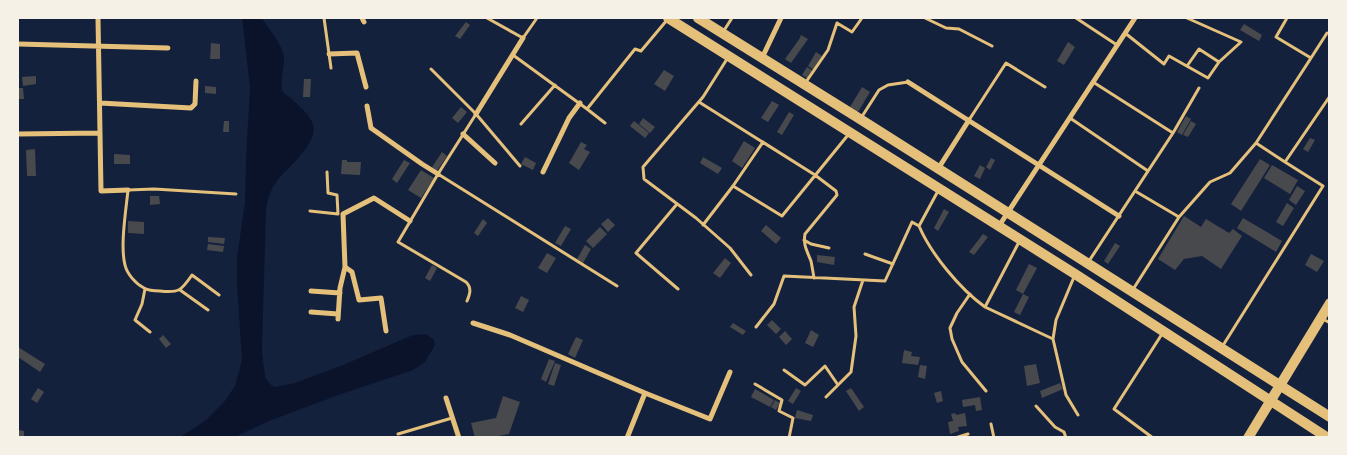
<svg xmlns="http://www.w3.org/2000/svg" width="1347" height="455" viewBox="0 0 1347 455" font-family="Barlow,sans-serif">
<rect width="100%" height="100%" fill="#14213d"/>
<!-- water -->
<path fill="#0b132b" d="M242 18H262C268 28 283 45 284 57 285 66 279 84 283 92 285 94 289 97 292 99 299 106 308 113 312 122 322 141 287 168 277 181 270 190 268 199 266 209L262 351 265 377 271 385 275 387 295 383 343 365 413 335 426 334 434 340 435 345 425 362 413 370 341 394 269 421 235 437H180L205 421 224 402 235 386 242 360 237 285V258L245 202 246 158 250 87Z"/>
<!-- building -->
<path fill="#48494c" d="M466 22 470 25 460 39 455 36Z
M1244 24 1262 35 1259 41 1240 30Z
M801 35 808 39 791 63 785 59 800 38Z
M1068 42 1075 47 1064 65 1057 61Z
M211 43 220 44V59H210Z
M816 52 822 56 814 70 808 66Z
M807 67 813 71 808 79 802 75Z
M664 70 674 76 665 91 654 84Z
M36 76V84L23 86 22 77Z
M304 79H311L310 97H303Z
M205 86 216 87V94L205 93Z
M862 87 870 92 858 112 850 107Z
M18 88H23L24 99H18Z
M772 101 779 105 768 122 761 118Z
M461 107 467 112 458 123 452 118Z
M789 112 794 115 782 135 777 132Z
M1186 116 1191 119 1182 135 1177 132Z
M643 118 655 127 650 133 639 124Z
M224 121H229V132H223Z
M634 121 649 133 645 138 630 126Z
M1191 121 1196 124 1188 137 1183 135Z
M1310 138 1315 140 1308 152 1303 149Z
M744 141 755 148 742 168 732 161Z
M581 142 587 145 584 149 590 152 579 170 569 163Z
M35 149 36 176H27L26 150Z
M442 152 447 156 437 171 432 167Z
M114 154 130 155V164H114Z
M525 157 536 163 533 170 521 164Z
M703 157 722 168 718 174 700 163Z
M991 158 995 160 990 170 986 167Z
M1260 159 1270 165 1241 211 1231 204Z
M342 160H347V162H361L360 175 341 174Z
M404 160 410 163 397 183 392 179Z
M980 165 985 168 980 179 974 176Z
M1272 165 1298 180 1290 194 1264 178Z
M421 170 434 178 421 198 408 190Z
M1297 186 1305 191 1296 205 1289 200Z
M150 196H159L160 204 150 205Z
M1287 203 1294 208 1283 226 1276 222Z
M944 209 949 212 938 231 934 228Z
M1184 216 1201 227 1206 219 1229 233 1233 229 1242 236 1221 269 1202 256 1184 259 1175 270 1158 259Z
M608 218 615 225 608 232 601 224Z
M1243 218 1282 241 1276 252 1237 228Z
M483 219 487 223 478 236 474 233Z
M128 221 144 222V234L128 233Z
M766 225 781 238 776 244 761 231Z
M565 226 571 229 561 246 555 243Z
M600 227 607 234 593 248 586 241Z
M983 234 988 237 974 255 969 252Z
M208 237 225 238 224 244 208 242Z
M1115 243 1120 246 1108 264 1104 261Z
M208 244 224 246 223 252 207 250Z
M585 245 591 249 583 263 577 259Z
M547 253 556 258 547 273 538 268Z
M1311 254 1324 261 1317 272 1305 265Z
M817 255 835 257 834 265 817 262Z
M725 258 731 263 720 278 713 273Z
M1029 264 1037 268 1023 294 1016 290Z
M432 265 437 268 430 281 425 278Z
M1023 294 1029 297 1020 315 1014 312Z
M521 296 529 300 523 312 515 308Z
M772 320 781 329 776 334 767 325Z
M733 323 746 331 743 335 730 327Z
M811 330 819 335 813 347 805 343Z
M785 331 792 339 786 345 779 337Z
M163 335 171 344 166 348 159 339Z
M576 337 583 340 575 358 568 354Z
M18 347 45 364 40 372 18 357Z
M904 350 912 352 911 356 920 357 918 365 902 363Z
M549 359 555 361 546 382 541 379Z
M555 363 561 365 554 386 548 384Z
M1036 364 1040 383 1027 386 1024 366Z
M920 365 927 366 925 379 918 377Z
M1060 383 1063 389 1042 398 1040 391Z
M38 388 44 392 37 403 31 399Z
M796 388 801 391 793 404 788 401Z
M851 388 864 407 859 411 846 391Z
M755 389 774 400 770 407 751 397Z
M941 391 943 401 937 403 934 393Z
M503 396 520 402 509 434 488 438H475L471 423 496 418Z
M980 397 982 410 976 411 975 405 963 407 962 400Z
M775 400 780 403 776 410 771 407Z
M797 410 813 415 811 421 795 418Z
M955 413 956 415 965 413 967 426 958 427 959 431 950 434 948 422 953 421 951 414Z
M18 430 24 431V438H18Z"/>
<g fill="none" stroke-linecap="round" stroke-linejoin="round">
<!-- service -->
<path stroke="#e5c07b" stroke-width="3" d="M324 18 331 68
M487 18 523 38 537 18
M925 18 946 28 959 29 992 46
M1076 18 1117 45
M723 32 732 18
M1125 33 1164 64 1169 56 1208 78 1219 62 1241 42 1187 18
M513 55 587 109 605 123
M1311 58 1327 33
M727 59 703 97 643 167 644 179 696 218 730 248 751 275
M1187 66 1199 49 1219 62
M431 69 476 114 520 166
M806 82 828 50 837 23 852 32 862 18
M1093 82 1173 133
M699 102 815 175 836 191 837 195 805 234C803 245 807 251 811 261 812 266 813 272 814 278
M587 109 635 49 641 51 667 20
M861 118 879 90 888 85 908 82
M1070 118 1148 171
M969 120 1006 63 1045 87
M521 124 555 85
M1256 143 1285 162
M327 172 328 193 337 195 338 214
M438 174 617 286
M733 186 782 216 848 135
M1135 191 1179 217
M677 204 636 253 678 289
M310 211 338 214
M703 225 733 186 763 142
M919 226C931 254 960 289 985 307L1019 242
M804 240 811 244 829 248
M865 254 893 264
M1089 261 1173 133 1199 88
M1074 277 1056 320 1053 339 1066 395 1078 415
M145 289 142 304 135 320 150 332
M180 290 208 310
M1132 291 1179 217 1210 182 1230 173 1256 143 1311 58 1276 37 1287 18
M970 294 957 313 950 328 952 339 962 362 986 391
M219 295 192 275C181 291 179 293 160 291 155 291 149 291 144 288 136 284 127 274 125 265 120 246 126 210 128 190L154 189 236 194
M467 301C470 294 472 288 466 282L398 242 438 174 476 114
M985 307 1053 339
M1323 319 1330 323
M756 327 774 304 784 276 885 281 912 222 919 226 938 191
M1222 347 1323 186 1285 162 1330 96
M784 370 805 385 825 366 838 385 851 372 856 336 854 307 863 280
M755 384 782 400 779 411 793 418 789 438
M826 397 838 385
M1036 406 1055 427 1064 432 1066 438
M991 424 994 438
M398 434 452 418
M955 438 968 434
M1153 438 1114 409 1162 334"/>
<!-- minor -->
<path stroke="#e5c07b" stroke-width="5" d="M98 18 101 191 128 190
M362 18 364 22
M18 44 168 48
M329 54 357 53 366 87
M762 58 781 18
M908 82 1119 216
M100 103 191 108 195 104 196 81
M367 106 371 128 422 164 438 174
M476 114 523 38
M18 134 100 133
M463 134 495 163
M938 169 969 120
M543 172 569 118 580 103
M999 226 1135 18
M345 267 352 272 359 300 381 298 386 331
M311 291 340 293
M311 312 338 314
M338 319 340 288 345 267 343 214 374 198 410 221
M473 323 510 335 645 393
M446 398 459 438
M627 438 645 393 710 419 730 372"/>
<!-- primary -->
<path stroke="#e5c07b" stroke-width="10" d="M668 18 1075 274 1328 438
M698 18 860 119 1330 417
M1248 438 1330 303"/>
</g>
<!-- border -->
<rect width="1347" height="455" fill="none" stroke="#f6f1e7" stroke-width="38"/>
</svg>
